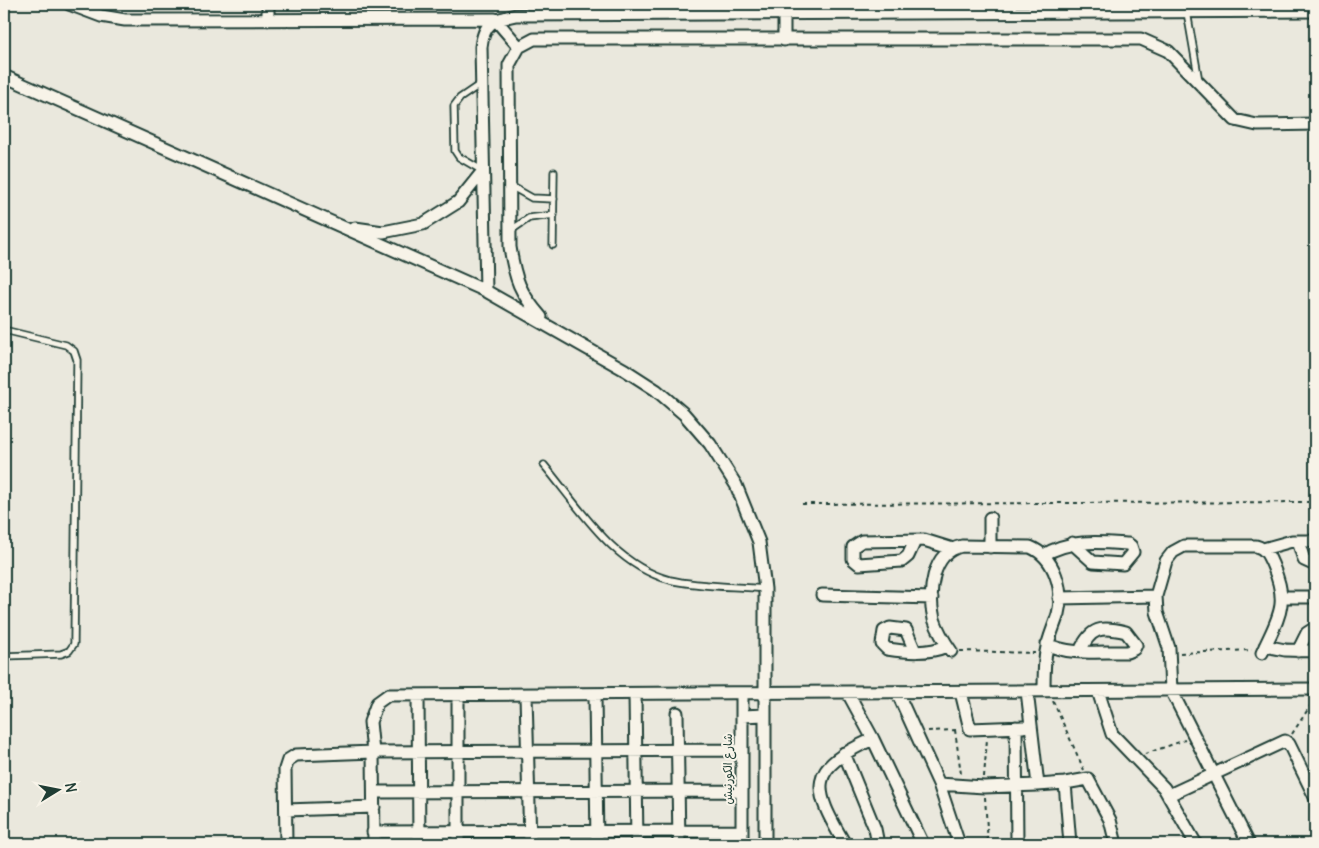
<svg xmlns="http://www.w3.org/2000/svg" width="1319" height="848" viewBox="0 0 1319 848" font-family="Delius,'Playpen Sans Arabic',sans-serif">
<rect width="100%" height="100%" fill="#eae8dd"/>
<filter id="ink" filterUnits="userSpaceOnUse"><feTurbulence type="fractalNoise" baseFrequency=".02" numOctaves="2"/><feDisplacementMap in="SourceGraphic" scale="10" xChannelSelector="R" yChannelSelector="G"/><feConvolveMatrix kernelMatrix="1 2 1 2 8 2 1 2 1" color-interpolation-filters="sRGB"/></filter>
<g filter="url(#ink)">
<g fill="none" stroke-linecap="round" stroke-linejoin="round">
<!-- service casing -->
<g stroke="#1f3d34" stroke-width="9">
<path id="service" d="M1187 12 1199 81
M482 83 460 98 454 106 455 151 459 157 483 171
M509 185 532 198 554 199
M510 231 529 218 554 215
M553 245 554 172
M4 330 66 345 74 351 77 360 74 644 69 651 61 654 4 656
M544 465C580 508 613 565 670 580 700 587 734 586 765 589"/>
</g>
<!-- minor casing -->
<g stroke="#1f3d34" stroke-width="15">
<path id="minor" d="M69 4 101 16 125 20 495 19 519 47
M268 4V20
M784 4V40
M4 76 486 291 625 370 656 390 684 414 710 444 736 485 759 542 765 589V844
M355 228 383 232 423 224 458 202 483 171
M486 291 481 47C484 22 493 20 516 15L1315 11
M541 317C520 293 515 280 510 247L509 65 519 47 534 39H1141L1168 51 1235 120 1257 125 1315 124
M990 518V547
M915 541 908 556 902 561 859 564 853 559V547L862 541 924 540 953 549
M1298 541 1304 560 1315 565
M1263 549 1292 541H1315
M1044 555C1069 539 1099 542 1128 544L1131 546 1133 552 1123 564 1093 562 1072 543
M822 595 932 598
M1283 597H1315
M1059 598 1156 596
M1047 644C1070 656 1102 651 1127 652L1134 649 1136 645 1126 632C1101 626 1091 627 1080 651
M1265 646 1285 650 1315 651
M915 651 906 630 890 628 884 631 882 644 887 649C907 652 928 654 947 646
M951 651C944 641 938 631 934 619 928 594 931 552 962 546L1030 547C1055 557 1064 590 1058 614 1054 627 1048 639 1046 652 1044 664 1044 678 1044 691
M1298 651 1307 633 1315 628
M1098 691 1112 734 1164 788 1196 844
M897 692 939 784 959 844
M961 692 970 729 1023 727
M848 693 873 739 923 844
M635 694 637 844
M418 695 419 844
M526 695 530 844
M595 695 597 844
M677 713 679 844
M742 716 765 715
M1016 727 1017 844
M844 753 875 829 878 844
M1065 783 1088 779 1110 820 1116 844
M939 784 984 787 1038 785 1027 691
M1038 785 1065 783 1070 844
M374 792 742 791
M1169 795 1285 741 1289 744 1315 797
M286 810 374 807
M373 832 742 831
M286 844 285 769 288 760 296 755 373 752 742 750
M374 844 373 752 370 722 377 703 388 695 1315 689
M458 844V695
M742 844V693
M845 844C811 787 807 769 873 739
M1249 844 1171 690 1169 648 1157 612 1156 596 1166 561 1173 552 1184 546H1256C1267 549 1269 557 1273 566 1290 606 1278 617 1262 653"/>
</g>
<!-- path -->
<path stroke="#1f3d34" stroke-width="2" stroke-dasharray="4 4" stroke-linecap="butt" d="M802 504 1315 502
M960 651 1035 653
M1180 653 1252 650
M1053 701 1084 770
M955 730 961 774
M928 731 956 730
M1292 734 1314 700
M1145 754 1185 740
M984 777 987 739
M985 797 988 844"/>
<!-- service -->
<use href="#service" stroke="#f7f3e8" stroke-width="5.5"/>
<!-- minor -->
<use href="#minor" stroke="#f7f3e8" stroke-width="11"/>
</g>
</g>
<g text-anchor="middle" stroke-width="4" stroke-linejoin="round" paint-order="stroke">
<!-- street labels -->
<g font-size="12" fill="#1f3d34" stroke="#f7f3e8">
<text transform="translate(728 769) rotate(-90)" y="4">شارع الكورنيش</text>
</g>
</g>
<!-- margin -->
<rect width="1319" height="848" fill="none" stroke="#f7f3e8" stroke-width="20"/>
<rect x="10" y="10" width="1299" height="828" fill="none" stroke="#1f3d34" stroke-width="2" filter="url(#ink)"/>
<!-- north arrow -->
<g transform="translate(58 790) rotate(80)" stroke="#f7f3e8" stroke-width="4" paint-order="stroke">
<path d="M0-4L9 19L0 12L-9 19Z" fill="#1f3d34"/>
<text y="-8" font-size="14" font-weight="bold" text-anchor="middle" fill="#1f3d34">N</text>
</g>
</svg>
